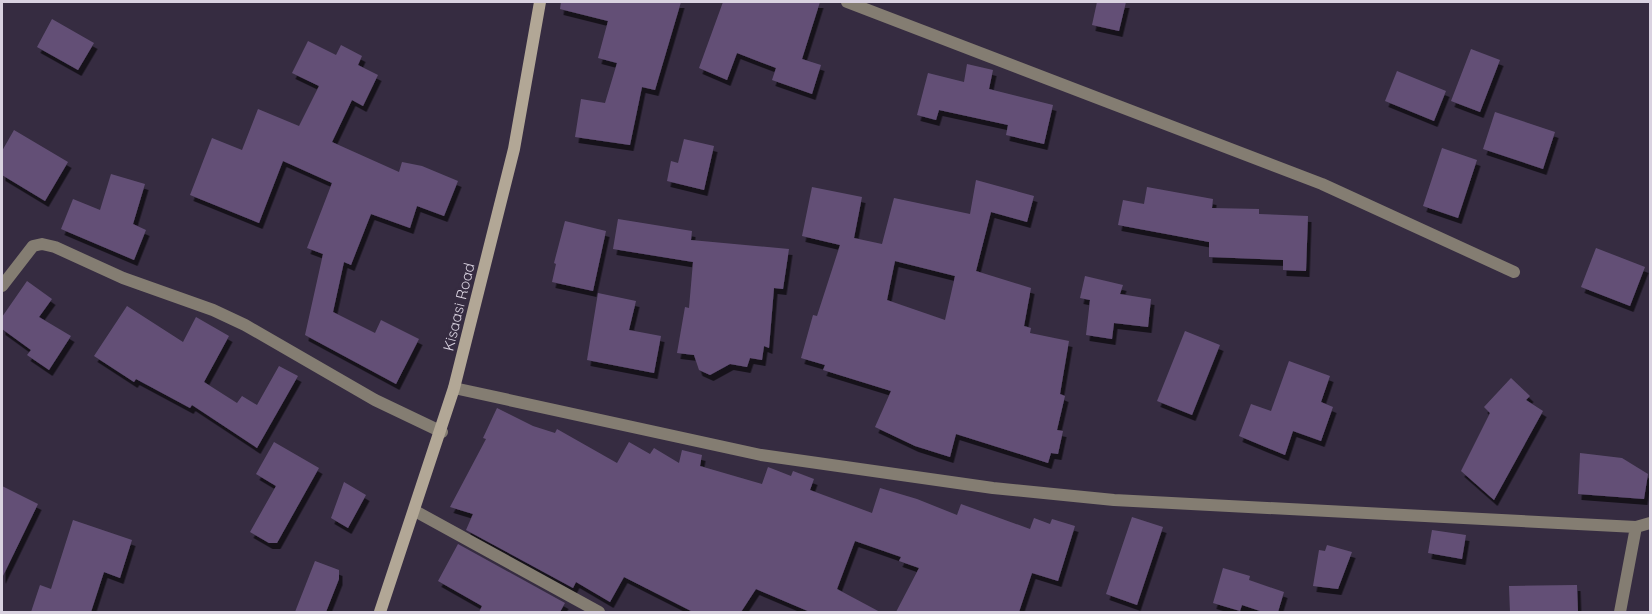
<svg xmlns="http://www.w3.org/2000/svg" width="1652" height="614" viewBox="0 0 1652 614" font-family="Quicksand,sans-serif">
<defs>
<filter id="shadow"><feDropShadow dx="3.5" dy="6" stdDeviation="0" flood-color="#0009"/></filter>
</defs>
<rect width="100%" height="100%" fill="#362c41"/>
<!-- building -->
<path fill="#635076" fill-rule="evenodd" filter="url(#shadow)" d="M561 2H681L655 90 642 87 630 145 575 137 581 99 605 103 617 63 598 58 608 21 560 9Z
M723 2H820L802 59 821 65 812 94 772 80 776 68 737 53 727 80 699 68Z
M1097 2H1126L1119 31 1092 25Z
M52 19 94 43 78 70 37 47Z
M308 41 336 55 341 45 362 56 358 65 378 75 363 106 352 100 332 142 399 172 402 162 422 166 458 181 444 216 417 206 410 228 371 214 351 265 344 262 333 312 375 333 381 320 419 339 396 384 305 335 323 254 307 248 332 183 283 161 259 223 190 195 212 138 242 150 258 109 299 126 319 86 292 73Z
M1471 49 1500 60 1480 112 1451 101Z
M967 64 993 70 989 89 1053 105 1044 144 1006 135 1008 125 939 110 936 120 917 115 928 73 964 82Z
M1397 71 1446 91 1434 121 1385 101Z
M1495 112 1555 132 1543 169 1483 149Z
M14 130 68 162 45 201 2 175V151Z
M684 139 714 146 704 190 667 181 671 161 678 163Z
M1442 148 1477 160 1458 218 1423 206Z
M111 174 145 184 133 224 146 230 134 260 61 229 73 199 100 210Z
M976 180 1034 196 1027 222 991 212 976 271 1031 288 1024 326 1031 328 1030 333 1069 341 1060 394 1065 396 1057 430 1063 431 1058 454 1051 453 1048 463 956 434 950 457 915 446 875 427 891 391 823 370 825 365 801 358 813 315 817 316 840 245 802 236 812 187 862 197 854 238 882 244 894 198 970 214ZM895 261 955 276 945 320 887 300Z
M1147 187 1213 199 1212 208 1259 209V214L1308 216 1306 271 1283 270V260L1209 257V242L1118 225 1123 200 1144 204Z
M618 219 692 231 691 240 789 249 783 289 774 288 769 348 764 346 762 360 750 358 747 367 730 364 710 375 699 370 694 355 677 353 685 307 689 308 693 262 613 249Z
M565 221 606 231 593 291 552 282 556 264 554 263Z
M1596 248 1645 267 1630 306 1581 287Z
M1085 276 1123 285 1120 294 1151 299 1148 327 1114 323 1112 339 1086 335 1090 300 1080 298Z
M27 281 52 299 39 317 71 336 49 370 27 355 31 350 2 329V317Z
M598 293 636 301 629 330 661 336 654 373 587 360Z
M127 306 183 342 196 317 229 336 204 382 237 403 242 396 257 405 279 366 298 376 257 448 192 405 190 408 136 379 134 382 94 356Z
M1185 331 1220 345 1192 415 1157 401Z
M1289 361 1330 376 1321 402 1333 407 1321 441 1293 431 1285 455 1239 436 1251 404 1271 411Z
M1511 378 1530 396 1526 400 1543 411 1494 500 1461 471 1490 413 1484 407Z
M497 408 533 426 555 433 557 429 617 463 629 442 650 454 654 448 679 463 682 450 702 455 700 466 762 484 768 467 791 476 793 471 814 479 810 490 872 513 880 488 917 499 957 515 961 504 1030 529 1034 518 1050 524 1052 519 1075 526 1058 581 1032 573 1019 612H896L919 568 899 561 901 557 855 541 837 589 880 612H810L756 589 741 612H693L624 577 610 602 576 582 573 588 466 530 473 514 450 507 486 439 483 438Z
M274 442 319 468 277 543H269L250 532 276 486 256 474Z
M1580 453 1622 458 1648 474 1644 499 1578 494Z
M344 482 366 495 348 528 331 518Z
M2 486 38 504 2 578Z
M1132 517 1163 527 1137 605 1106 594Z
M73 520 132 540 120 578 104 572 91 612H31L40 585 51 589Z
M1432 530 1466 535 1462 559 1428 553Z
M458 544 565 603 560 612H479L482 606 438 581Z
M1327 545 1352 552 1338 589 1313 586 1319 550 1325 551Z
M315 561 339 570V579L326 612H295Z
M1223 568 1250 576 1249 580 1284 592 1278 612H1263L1242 605 1240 611 1213 603Z
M1577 585 1578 612H1510L1509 586Z"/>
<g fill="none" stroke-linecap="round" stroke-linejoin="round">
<!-- minor -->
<path stroke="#847d72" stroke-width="12" d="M847 2 1322 184 1514 272
M2 286 33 246 42 244 55 247 123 278 213 310 245 325 375 400 442 432
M454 388 761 455 993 488 1114 500 1636 527 1650 523
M415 511 599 612
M1620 612 1636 527"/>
<!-- secondary -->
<path stroke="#b2a796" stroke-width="12" d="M380 612 454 388 514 149 540 2"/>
</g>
<g text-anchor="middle" stroke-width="6" stroke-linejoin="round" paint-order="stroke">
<!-- street labels -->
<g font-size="15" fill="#d9d2e0" stroke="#362c41">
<text transform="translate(459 307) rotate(-76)" y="5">Kisaasi Road</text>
</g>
</g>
<!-- border -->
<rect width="1652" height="614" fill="none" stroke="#d9d2e0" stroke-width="6"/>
</svg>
